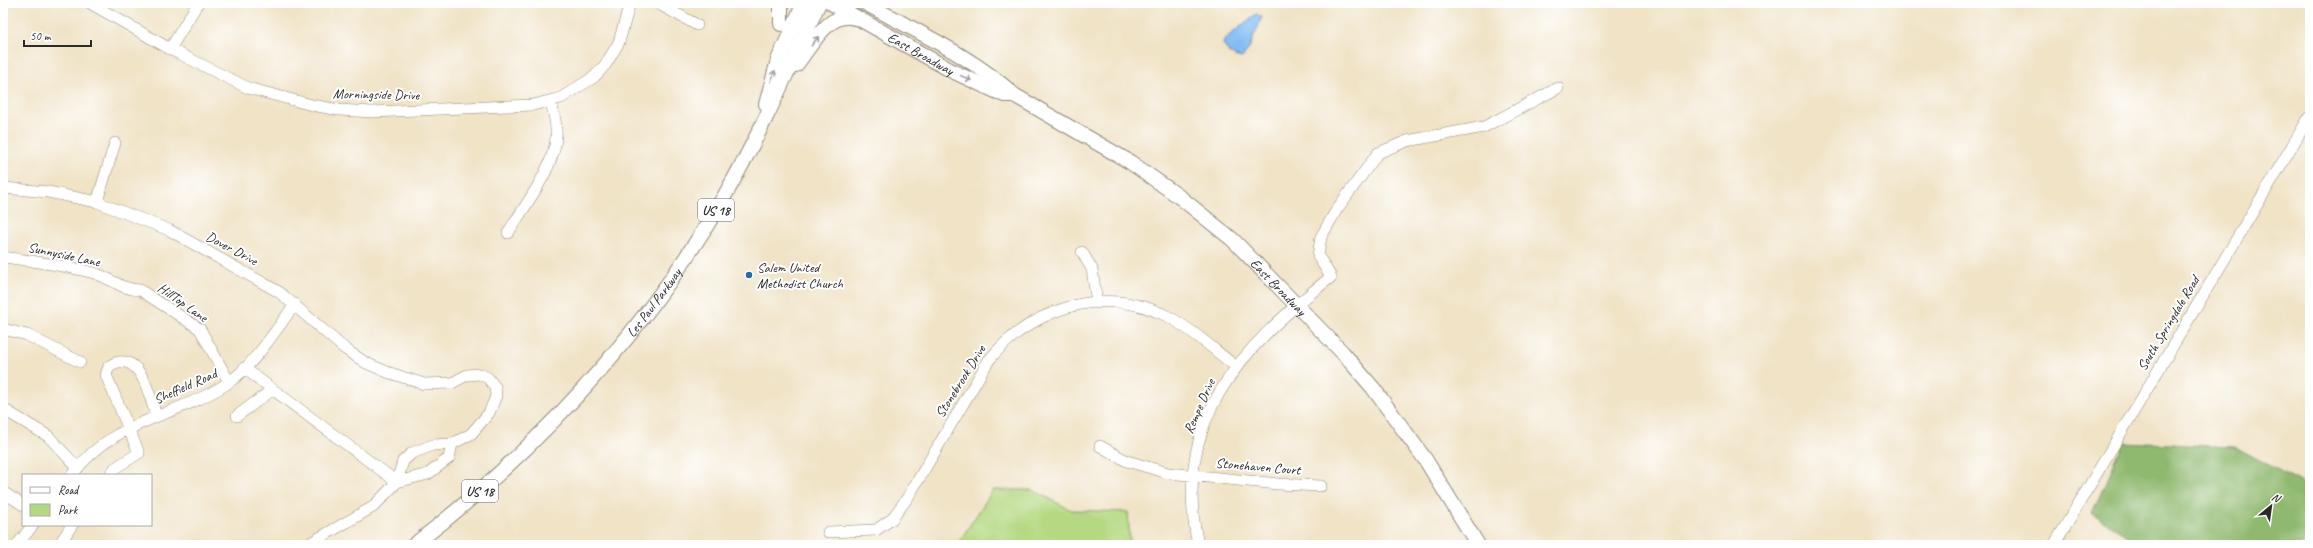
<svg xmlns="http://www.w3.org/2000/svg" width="2313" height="548" viewBox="0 0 2313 548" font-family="Caveat,sans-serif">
<rect width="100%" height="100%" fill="#fff"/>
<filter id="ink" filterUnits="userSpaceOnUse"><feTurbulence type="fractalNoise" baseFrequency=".025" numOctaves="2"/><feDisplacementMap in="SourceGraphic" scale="8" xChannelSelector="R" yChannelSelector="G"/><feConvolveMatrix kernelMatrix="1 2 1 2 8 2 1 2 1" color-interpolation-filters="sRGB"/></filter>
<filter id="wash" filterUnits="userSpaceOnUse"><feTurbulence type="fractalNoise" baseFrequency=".012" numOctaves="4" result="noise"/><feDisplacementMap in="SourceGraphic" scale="16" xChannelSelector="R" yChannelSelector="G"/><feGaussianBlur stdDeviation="0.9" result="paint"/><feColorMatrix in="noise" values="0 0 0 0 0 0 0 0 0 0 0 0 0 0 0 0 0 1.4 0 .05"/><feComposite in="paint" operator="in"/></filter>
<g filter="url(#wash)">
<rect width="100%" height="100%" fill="#f0e3c6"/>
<!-- green -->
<path fill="#b5d982" stroke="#708256" d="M993 490H1033L1071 510 1128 512 1130 545H957Z"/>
<!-- forest -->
<path fill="#90b970" stroke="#5e724e" d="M2124 442 2235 447 2310 487V545H2141L2092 513Z"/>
<!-- water -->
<path fill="#81bbf2" stroke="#56738e" d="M1256 14 1262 17 1249 48 1242 58C1233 57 1226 51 1223 43L1226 38Z"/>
</g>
<g filter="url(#ink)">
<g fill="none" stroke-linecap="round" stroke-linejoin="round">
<!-- minor casing -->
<g stroke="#8e8778" stroke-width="12">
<path id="minor" d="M90 3 170 49 248 88 312 105 339 110 372 112 533 105 561 98 594 77 606 64 619 42 630 3
M657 3 697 25
M170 49 198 3
M3 188 48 192 97 202 169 230 279 292 345 349 366 363 387 372 424 384 452 383 467 375 480 374 488 378 495 387 496 396 489 413 471 434 452 444 433 445 412 453 403 461 397 482 373 507 307 545
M97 202 115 143
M508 233C524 206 559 163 556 130 556 120 553 111 551 102
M1082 252 1092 269 1097 303
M3 257C33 261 64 265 94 273 111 278 122 290 140 290L200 329 229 382
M3 329 27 335 80 362
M244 368 397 482 428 474 449 458 452 444
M3 409 48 436 78 468
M237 416 272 390
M1100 446 1127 461 1168 473 1278 484 1321 486
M72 475C114 419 171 419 225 385 252 368 276 330 295 304
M110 475 115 468 139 453 106 375 109 366C140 347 150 396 156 416
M3 492 23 505
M828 532 876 530 892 519 908 497 989 360C1033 308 1103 284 1167 316 1192 329 1213 349 1235 366
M17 545 33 525
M59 545 72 525
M1198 545C1171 420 1240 349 1331 277L1318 256 1321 237 1337 209 1378 153 1407 141 1484 127 1558 88
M2054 545 2310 116"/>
</g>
<!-- major casing -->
<g stroke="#8e8778" stroke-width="16">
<g id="major">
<path id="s1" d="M831 3 952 71 1004 95H1014"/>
<path id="s2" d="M865 3C915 31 972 56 1014 95L1130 162 1181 198 1233 240 1343 353 1373 388 1425 459 1478 545"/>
<path d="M781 24V3"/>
<path d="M796 65C810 48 829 9 855 18"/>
<path d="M766 104 778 60 804 3"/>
<path id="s3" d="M414 545C539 448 646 332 725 195 761 133 789 68 819 3"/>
</g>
</g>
<!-- minor -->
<use href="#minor" stroke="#fff" stroke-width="11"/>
<!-- major -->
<use href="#major" stroke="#fff" stroke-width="14"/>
</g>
<!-- one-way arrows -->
<defs><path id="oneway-shaft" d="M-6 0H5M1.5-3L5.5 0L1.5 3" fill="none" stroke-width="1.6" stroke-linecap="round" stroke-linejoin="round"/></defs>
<g stroke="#a0a0a0">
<use href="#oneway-shaft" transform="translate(815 41) rotate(-52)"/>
<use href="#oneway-shaft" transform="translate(773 76) rotate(-71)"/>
<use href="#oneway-shaft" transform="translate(966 78) rotate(25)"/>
</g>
</g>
<!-- markers -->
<circle fill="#1f6fb2" stroke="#fff" stroke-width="1.5" cx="749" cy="275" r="4"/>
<g text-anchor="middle" stroke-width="4" stroke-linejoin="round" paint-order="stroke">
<!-- shield labels -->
<g fill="#fff" stroke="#6b6b6b" stroke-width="1">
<rect x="698" y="199" width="36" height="22" rx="3"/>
<rect x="462" y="480" width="36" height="22" rx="3"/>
</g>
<g font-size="13" font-weight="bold" fill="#2b2b2b">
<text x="716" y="215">US 18</text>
<text x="480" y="496">US 18</text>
</g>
<!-- street labels -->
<g font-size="14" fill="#2b2b2b" stroke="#fff">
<text dy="5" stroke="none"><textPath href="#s1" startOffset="103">East Broadway</textPath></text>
<text transform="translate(376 94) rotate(1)" y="5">Morningside Drive</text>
<text transform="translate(232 248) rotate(28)" y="5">Dover Drive</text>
<text transform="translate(64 254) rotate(12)" y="5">Sunnyside Lane</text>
<text dy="5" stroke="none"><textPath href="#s2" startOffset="504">East Broadway</textPath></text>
<text transform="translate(183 302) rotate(35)" y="5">HillTop Lane</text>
<text dy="5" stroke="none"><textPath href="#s3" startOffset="342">Les Paul Parkway</textPath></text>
<text transform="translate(2168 323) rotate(-59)" y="5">South Springdale Road</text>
<text transform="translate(960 381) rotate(-58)" y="5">Stonebrook Drive</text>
<text transform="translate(185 386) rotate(-24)" y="5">Sheffield Road</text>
<text transform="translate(1199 406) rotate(-66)" y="5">Rempe Drive</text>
<text transform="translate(1258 466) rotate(5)" y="5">Stonehaven Court</text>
</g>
<!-- poi labels -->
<g font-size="14" fill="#2b2b2b" stroke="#fff" text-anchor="start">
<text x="757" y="272">Salem United<tspan x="757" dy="16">Methodist Church</tspan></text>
</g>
</g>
<!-- margin -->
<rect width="2313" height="548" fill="none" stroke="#fff" stroke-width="16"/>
<!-- legend -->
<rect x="22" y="474" width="130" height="52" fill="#ffffff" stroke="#aaaaaa"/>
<rect x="30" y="487" width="20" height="6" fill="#ffffff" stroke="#aaaaaa"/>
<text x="58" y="494" font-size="12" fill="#2b2b2b">Road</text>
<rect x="30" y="504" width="20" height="12" fill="#b5d982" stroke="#aaaaaa"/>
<text x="58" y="514" font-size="12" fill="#2b2b2b">Park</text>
<!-- north arrow -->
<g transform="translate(2271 506) rotate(29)" stroke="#ffffff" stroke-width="3" paint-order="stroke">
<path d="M0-3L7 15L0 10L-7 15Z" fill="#2b2b2b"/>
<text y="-6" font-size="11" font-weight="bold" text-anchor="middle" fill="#2b2b2b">N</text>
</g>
<!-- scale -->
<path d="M24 40v6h67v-6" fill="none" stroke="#2b2b2b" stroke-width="2"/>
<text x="30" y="40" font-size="12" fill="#2b2b2b" stroke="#ffffff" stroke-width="3" paint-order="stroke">50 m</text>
</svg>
